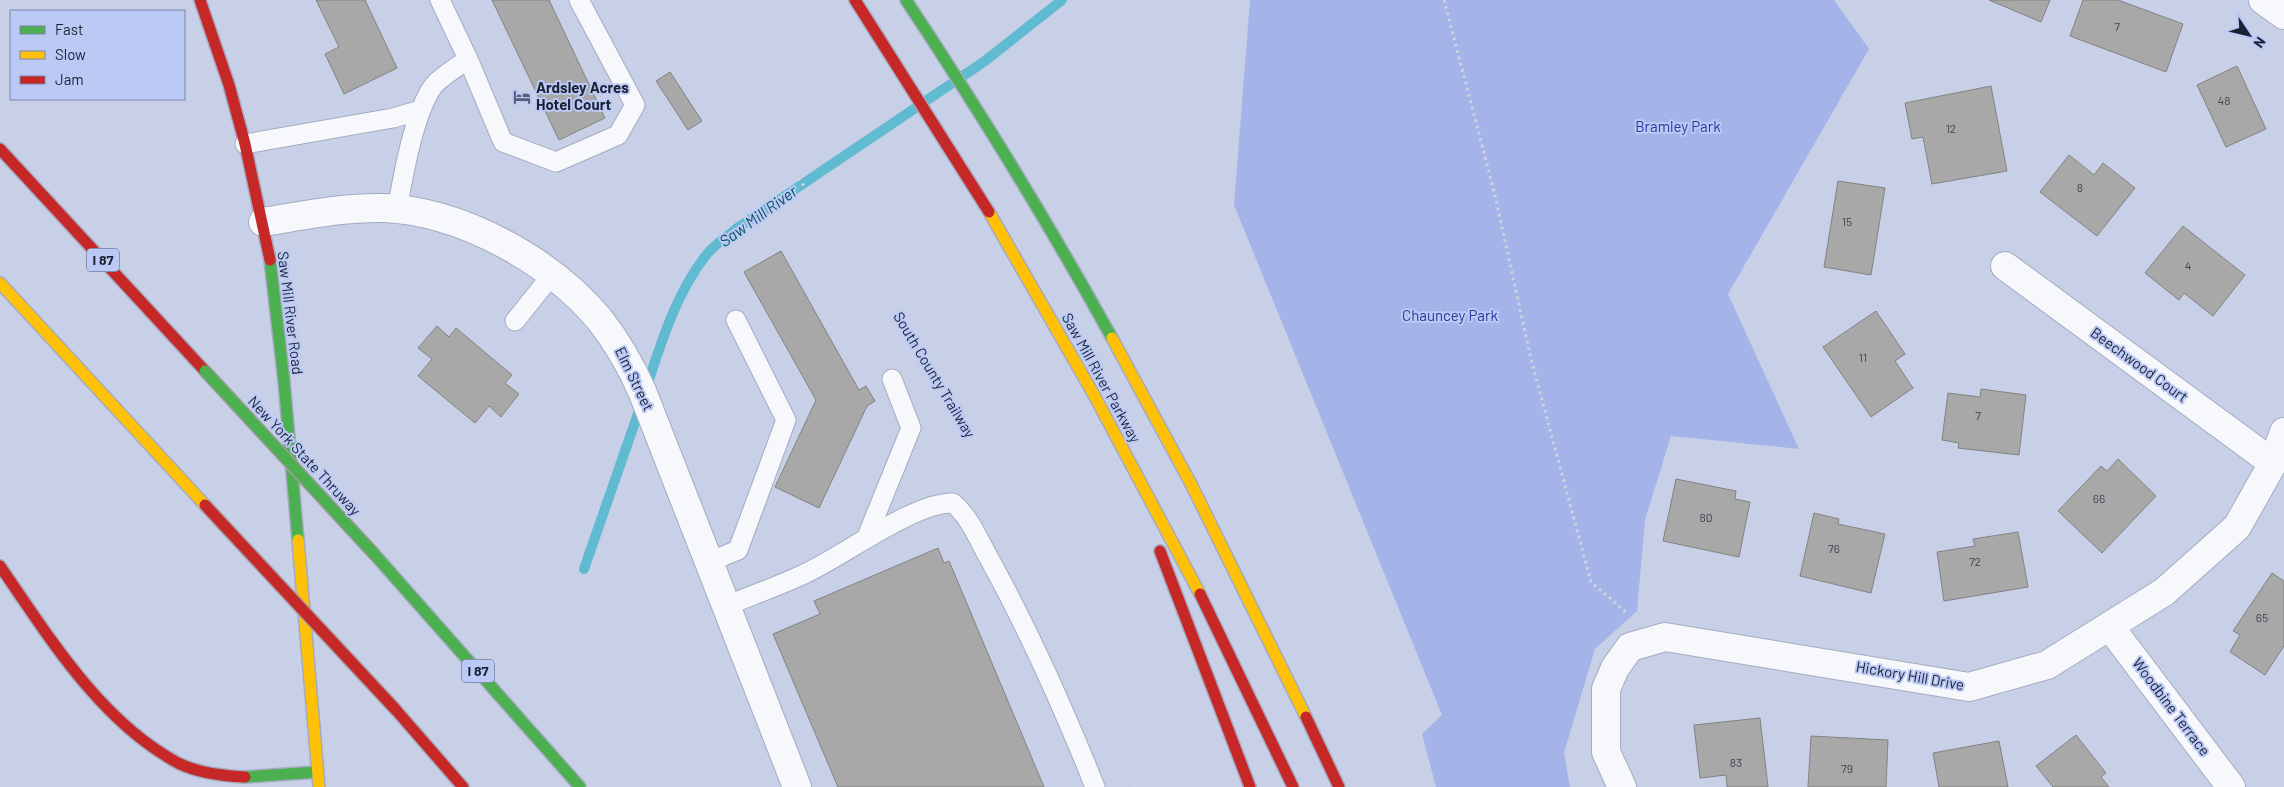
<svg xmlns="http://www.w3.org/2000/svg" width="2284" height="787" viewBox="0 0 2284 787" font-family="Barlow,sans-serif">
<rect width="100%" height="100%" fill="#c8d0e8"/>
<!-- green -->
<path fill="#a5b4e8" d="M1250 0H1834L1869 49 1728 294 1799 449 1671 436 1645 520 1637 611 1595 649 1564 753 1570 787H1436L1422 734 1442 715 1234 205Z"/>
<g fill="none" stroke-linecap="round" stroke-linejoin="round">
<!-- stream -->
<path stroke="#60bad0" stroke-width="10" d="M646 389C661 343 676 293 707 254 714 245 727 237 736 229L985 61 1062 0
M584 569 641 405"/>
</g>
<!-- building -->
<path fill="#a8a8a8" stroke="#828282" d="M316 0H365L397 68 344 94 325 54 339 47Z
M492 0H549L605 118 559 140Z
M1989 0H2050L2041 22Z
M2083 0H2118L2183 24 2166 72 2070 36Z
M2237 66 2266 129 2226 147 2197 85Z
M670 72 702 121 688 130 656 81Z
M1991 86 2007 171 1932 184 1923 137 1912 139 1905 103Z
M2069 155 2094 175 2103 163 2135 188 2097 236 2040 192Z
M1838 181 1885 188 1871 275 1824 267Z
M2183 226 2245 275 2213 316 2184 293 2179 300 2145 273Z
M781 251 859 390 866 386 875 401 867 406 819 508 775 487 816 400 744 272Z
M1876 311 1905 354 1895 361 1913 388 1871 417 1823 347Z
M437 326 449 337 456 328 512 375 505 383 519 394 501 417 489 406 475 423 418 376 432 359 418 348Z
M1981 389 2026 395 2019 455 1958 448 1959 443 1942 440 1948 393 1980 397Z
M2118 459 2156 496 2102 553 2058 511 2101 466 2107 471Z
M1676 479 1736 491 1735 499 1750 502 1739 557 1663 541Z
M1814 513 1839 519 1838 524 1885 534 1871 593 1800 576Z
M2018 532 2028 587 1944 601 1937 552 1975 546 1973 539Z
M938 548 944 563 949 561 1044 787H838L773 634 820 614 814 601Z
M2272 573 2284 581V646L2265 675 2230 652 2240 635 2233 631Z
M1760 718 1768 787H1727L1726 775 1700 778 1694 725Z
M2076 735 2106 773 2101 777 2109 787H2053L2036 766Z
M1811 736 1888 740 1886 787H1808Z
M1999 741 2008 787H1939L1933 753Z"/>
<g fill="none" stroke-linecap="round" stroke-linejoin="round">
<!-- lane casing -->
<g stroke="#a4abc0" stroke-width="21">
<path id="lane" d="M468 59 503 142 556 162 618 135 635 105 579 0
M245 144 393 118 421 110
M397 210C403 177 414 111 434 85 443 75 458 67 468 59L440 0
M515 321 551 276
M866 539 911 428 892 379
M709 562 738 550 786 420 736 320
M726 606C752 595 779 586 804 574 842 557 914 502 953 503 970 517 979 541 990 560 1030 633 1064 709 1095 787"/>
</g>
<!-- street casing -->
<g stroke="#a4abc0" stroke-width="30">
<path id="street" d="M2263 0 2284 15
M263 222C302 216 343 207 383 208 461 211 550 260 600 320 617 342 631 366 642 391L797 787
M2005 266 2273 463
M2110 627 2231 787
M1622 787 1606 752V689L1615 668 1630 647 1665 637 1969 687 2047 665 2164 592 2237 527 2273 463 2284 432"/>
</g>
<!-- fast casing -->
<g stroke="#a4abc0" stroke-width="14">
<path id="fast" d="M906 0C979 110 1048 222 1112 338
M270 260 284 381 298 540
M376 556 580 787
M245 777 317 772"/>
</g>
<!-- slow casing -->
<g stroke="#a4abc0" stroke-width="14">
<path id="slow" d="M989 212 1094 395 1200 594
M0 283 205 505
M1112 338 1191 484 1306 717
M298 540 319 787"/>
</g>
<!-- jam casing -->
<g stroke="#a4abc0" stroke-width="14">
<path id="jam" d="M200 0 229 85 245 144 270 260
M855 0 989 212
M0 149 205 371
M1160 551 1250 787
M0 566C49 637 100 721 178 763 198 773 223 776 245 777
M1200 594 1293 787
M396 710 463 787
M1306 717 1339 787"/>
</g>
<!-- path -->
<path stroke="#d1d4dc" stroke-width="3" stroke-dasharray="2.5 4" stroke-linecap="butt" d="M668 0 893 308 937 375 981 452 1040 566 1090 671 1136 787
M1444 0 1494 191 1531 359 1591 582 1628 614"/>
<!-- lane -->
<use href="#lane" stroke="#f7f8fc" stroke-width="19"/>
<!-- street -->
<use href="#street" stroke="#f7f8fc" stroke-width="28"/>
<!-- fast -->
<use href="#fast" stroke="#4caf50" stroke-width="11"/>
<!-- slow -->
<use href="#slow" stroke="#ffc107" stroke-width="11"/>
<!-- jam -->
<use href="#jam" stroke="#c62828" stroke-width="11"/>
<!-- fast-bridge casing -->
<g stroke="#a59ca5" stroke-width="14" stroke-linecap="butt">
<path id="fast-bridge" d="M205 371 376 556"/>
</g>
<!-- jam-bridge casing -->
<g stroke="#a59ca5" stroke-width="14" stroke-linecap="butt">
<path id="jam-bridge" d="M205 505 396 710"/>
</g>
<!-- fast-bridge -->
<use href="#fast-bridge" stroke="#4caf50" stroke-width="11"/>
<!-- jam-bridge -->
<use href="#jam-bridge" stroke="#c62828" stroke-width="11"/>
</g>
<!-- icons -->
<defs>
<g id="hotel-bare" transform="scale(1.35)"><path d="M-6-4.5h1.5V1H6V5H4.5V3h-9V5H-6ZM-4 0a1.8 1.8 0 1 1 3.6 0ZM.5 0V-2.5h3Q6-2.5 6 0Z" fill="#585f74" stroke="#bbc9f5" stroke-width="2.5" paint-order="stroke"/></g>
</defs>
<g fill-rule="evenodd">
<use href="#hotel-bare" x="522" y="97"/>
</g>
<g text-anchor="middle" stroke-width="4" stroke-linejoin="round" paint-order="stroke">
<!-- number labels -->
<g font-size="12" fill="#3f4452">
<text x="2117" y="31">7</text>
<text x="2224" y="105">48</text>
<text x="1951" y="133">12</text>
<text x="2080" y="192">8</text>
<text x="1847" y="226">15</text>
<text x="2188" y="270">4</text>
<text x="1863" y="362">11</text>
<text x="1978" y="420">7</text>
<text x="2099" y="503">66</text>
<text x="1706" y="522">80</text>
<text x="1834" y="553">76</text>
<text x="1975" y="566">72</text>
<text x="2262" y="622">65</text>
<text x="1736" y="767">83</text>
<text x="1847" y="773">79</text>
</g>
<!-- shield labels -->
<g fill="#bbc9f5" stroke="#4c546f" stroke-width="1">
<rect x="87" y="248.5" width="32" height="23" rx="4"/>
<rect x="462" y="659.5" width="32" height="23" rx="4"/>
</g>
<g font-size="14" font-weight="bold" fill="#1c2236">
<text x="103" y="265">I 87</text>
<text x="478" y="676">I 87</text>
</g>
<!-- poi labels -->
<g font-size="15" font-weight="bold" fill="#1c2236" stroke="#bbc9f5" text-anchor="start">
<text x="536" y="93">Ardsley Acres<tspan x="536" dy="17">Hotel Court</tspan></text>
</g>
<!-- park labels -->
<g font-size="15" fill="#2b369e" stroke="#bbc9f5">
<text x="1678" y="132">Bramley Park</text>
<text x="1450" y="321">Chauncey Park</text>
</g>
<!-- street labels -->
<g font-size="15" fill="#1c2236" stroke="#bbc9f5">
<text transform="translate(290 313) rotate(83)" y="5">Saw Mill River Road</text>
<text transform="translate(2139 365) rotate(36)" y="5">Beechwood Court</text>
<text transform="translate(934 375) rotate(59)" y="5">South County Trailway</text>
<text transform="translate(1101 378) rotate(61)" y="5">Saw Mill River Parkway</text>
<text transform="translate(634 379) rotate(64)" y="5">Elm Street</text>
<text transform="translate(304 456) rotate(47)" y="5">New York State Thruway</text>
<text transform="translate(1910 676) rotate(10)" y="5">Hickory Hill Drive</text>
<text transform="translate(2171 707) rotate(53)" y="5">Woodbine Terrace</text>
</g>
<!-- water labels -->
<g font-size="16" font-style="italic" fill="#06505b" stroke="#bbc9f5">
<text transform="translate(758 216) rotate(-36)" y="6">Saw Mill River</text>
</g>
</g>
<!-- legend -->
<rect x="10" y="10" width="175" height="90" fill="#bbc9f5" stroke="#7b86a9"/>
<rect x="20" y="26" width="25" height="8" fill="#4caf50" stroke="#7b86a9"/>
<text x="55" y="35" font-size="15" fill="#1c2236">Fast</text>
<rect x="20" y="51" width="25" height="8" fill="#ffc107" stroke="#7b86a9"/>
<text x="55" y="60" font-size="15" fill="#1c2236">Slow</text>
<rect x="20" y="76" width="25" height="8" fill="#c62828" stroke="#7b86a9"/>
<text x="55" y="85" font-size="15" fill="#1c2236">Jam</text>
<!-- north arrow -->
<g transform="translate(2249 35) rotate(125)" stroke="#bbc9f5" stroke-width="4" paint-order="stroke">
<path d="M0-4L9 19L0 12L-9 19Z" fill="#1c2236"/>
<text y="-8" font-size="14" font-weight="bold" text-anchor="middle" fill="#1c2236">N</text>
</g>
</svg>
